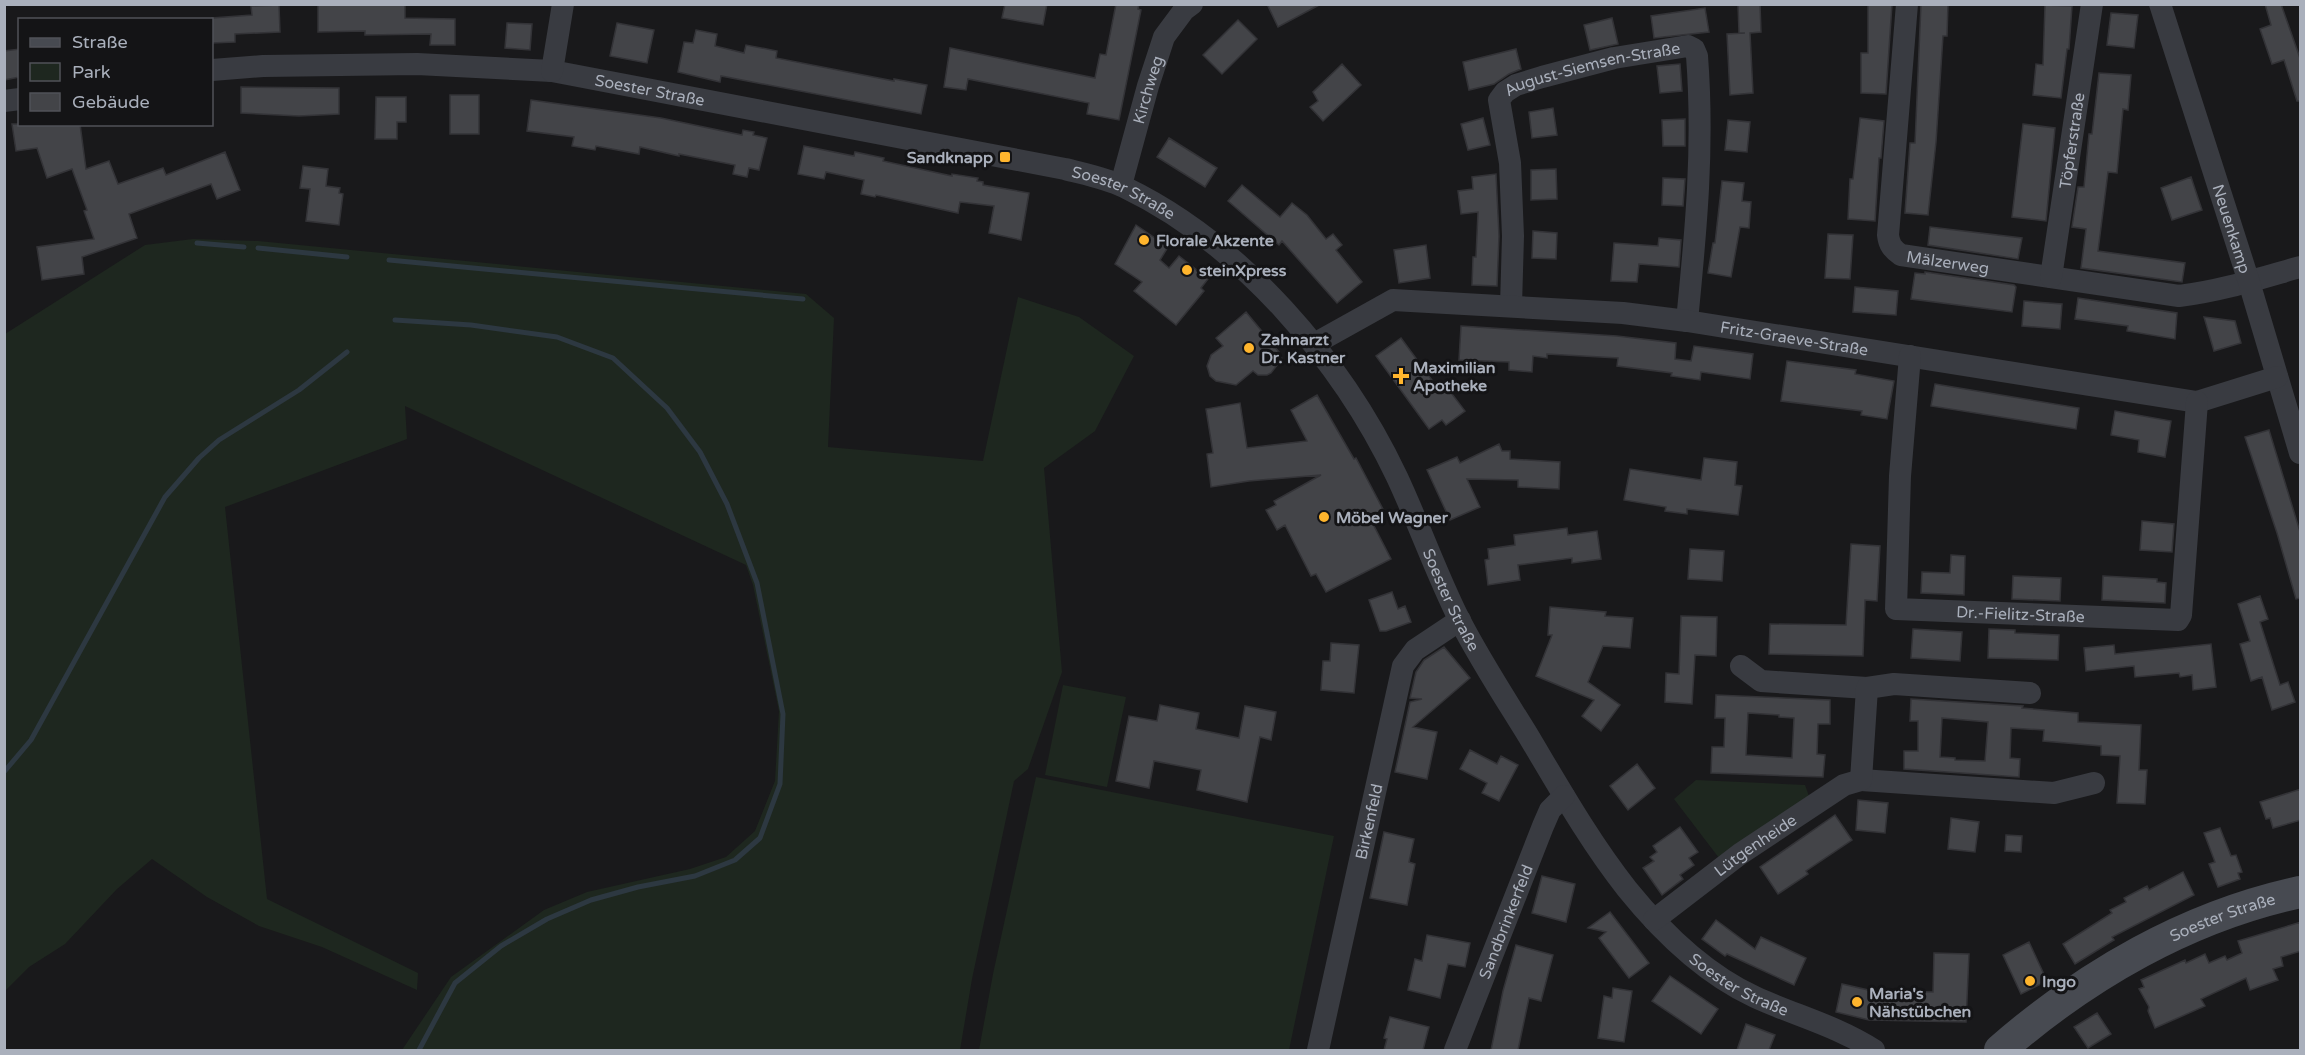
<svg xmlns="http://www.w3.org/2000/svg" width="2305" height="1055" viewBox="0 0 2305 1055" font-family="'Varela Round',sans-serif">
<rect width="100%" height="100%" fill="#19191b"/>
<!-- green -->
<path fill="#1e271f" d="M193 239 258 241 806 294 834 318 828 447 983 461 1018 297 1079 317 1134 356 1095 431 1044 468 1062 672 1028 769 1014 781 972 979 960 1050H402L451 977 544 910 587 892 690 869 726 857 755 831 775 781 779 711 753 585 746 565 405 406 407 439 225 507 267 899 418 973 417 990 322 947 259 926 207 897 152 859 117 889 65 944 29 967 5 991V334L145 245Z
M1063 685 1126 697 1107 787 1045 775Z
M1036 777 1334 836 1289 1050H979L993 974Z
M1696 780 1805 785 1809 796 1719 858 1674 799Z"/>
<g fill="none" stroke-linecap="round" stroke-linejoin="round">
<!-- stream -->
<path stroke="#2d3841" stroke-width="5" d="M197 243 244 247
M258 248 347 257
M389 260 803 299
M395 320 471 325 557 337 613 358 667 408 700 452 727 504 757 583 783 714 780 784 760 838 735 860 695 876 638 887 591 900 547 919 501 946 455 983 419 1050
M4 772 31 740 165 497 199 458 219 440 299 390 347 352"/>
</g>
<!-- building -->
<path fill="#434448" stroke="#333337" stroke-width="1.5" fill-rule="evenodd" d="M318 4H405V18L455 19V45H430L431 34 365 35V31L318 32Z
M1005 4H1047L1043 25 1002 18Z
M1116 4H1139L1138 9 1141 10 1119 120 1087 114 1089 103 968 79 966 90 944 87 950 48 1095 78 1100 54 1106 55Z
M1267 4H1321L1278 27Z
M1760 4 1761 32 1750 33 1753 93 1730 95 1727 34 1745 33H1739L1738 5Z
M1868 4H1892L1886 94 1861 93V53H1868Z
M1921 4H1948L1947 36H1943L1936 142 1928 215 1905 213 1910 143H1915Z
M2265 4H2281L2301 61V101H2297L2284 60 2272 64 2260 29 2271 25Z
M279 5 280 32 235 34V42L212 43V18L252 15 251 6Z
M2045 5 2072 6 2069 49H2067L2061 98 2033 95 2036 64 2043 65Z
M1705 8 1709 32 1654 38 1651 16Z
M2111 13 2138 15 2134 48 2107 45Z
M1612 18 1618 44 1590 50 1584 25Z
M1238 20 1257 39 1222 74 1203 55Z
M507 23 532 24 530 50 505 48Z
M617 23 654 30 647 63 610 56Z
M696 30 717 34 715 46 744 53 746 45 777 51 776 58 894 81V79L927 85 921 114 721 76 720 82 678 72 684 42 693 43Z
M20 49V77L4 80V51Z
M1516 49 1521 69 1509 74 1494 84 1469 90 1463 62Z
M1342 64 1361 85 1323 121 1310 107 1318 101 1313 92Z
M1680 64 1682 91 1660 93 1657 66Z
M2099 73 2131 75 2128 110 2123 109 2117 173 2108 172 2098 251 2185 263 2182 282 2081 268 2086 229 2072 227 2078 187H2084L2089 134H2092Z
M241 87 339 88V114L299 116 241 113Z
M450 95H479V134H450Z
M376 97H406V122H397V139H375Z
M531 100 661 118 742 135 743 130 754 132 753 135 767 138 759 170 749 168 747 177 733 174 735 165 679 154V156L640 147 639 154 596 146 595 150 572 146 574 137 527 131Z
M1553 108 1557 135 1532 138 1529 112Z
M1483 118 1490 145 1468 150 1461 124Z
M1860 118 1884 121 1881 158H1879L1875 221 1848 219 1850 179H1853Z
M1685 119V146H1663L1662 120Z
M1728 120 1750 122 1747 152 1725 150Z
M12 124H80L86 169 109 161 118 184 163 168 166 175 225 152 240 190 217 199 211 184 129 214 137 238 82 257 84 274 42 280 37 247 94 239 84 211 87 210 72 169 47 178 37 148 16 151Z
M2023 124 2055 128 2046 221 2012 217Z
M1169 138 1217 168 1205 187 1157 157Z
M804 146 854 156 855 152 884 158 883 161 952 176V174L978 178 977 181 983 182V185L1029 193 1021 240 989 233 994 206 960 202 958 213 876 195 875 197 861 194 864 180 826 172 824 179 798 174Z
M303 166 328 169 326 186 340 188 339 193 343 194 339 225 306 221 310 189 300 188Z
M1556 169 1557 199 1531 200V170Z
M1496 174 1499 236 1497 286 1472 285 1473 257H1476L1478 212 1461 214 1458 191 1473 189 1472 177Z
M2191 177 2202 210 2172 220 2161 188Z
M1663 178 1685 179 1683 206 1662 205Z
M1722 181 1744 183 1742 201 1751 202 1749 228 1740 227 1731 277 1708 273 1713 243H1715Z
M1242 185 1280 217 1292 203 1307 215 1326 239 1333 234 1342 245 1336 250 1362 282 1337 303 1282 241 1279 245 1228 201Z
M1136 225 1168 247 1160 260 1169 268 1179 256 1208 279 1201 288 1204 291 1176 325 1134 291 1142 282 1115 264Z
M1930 227 2022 238 2018 259 1928 245Z
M1533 231 1557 233 1556 259 1532 258Z
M1828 234 1853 235 1850 279 1825 278Z
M1659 238 1681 240 1679 267 1639 264 1637 282 1611 281 1614 243 1658 246Z
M1426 245 1430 278 1399 283 1394 250Z
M1925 272 2014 285 2016 287 2012 312 1911 299 1915 273 1925 274Z
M1855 287 1898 291 1896 315 1853 312Z
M2078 298 2177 313 2175 339 2127 331 2128 326 2075 319Z
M2024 301 2062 304 2060 329 2022 326Z
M1246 312 1279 352 1282 359 1271 373 1267 375H1258L1253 371 1236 385 1216 381 1210 376 1207 366 1211 355 1223 346 1216 338Z
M2204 317 2235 321 2241 343 2214 351Z
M1461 326 1617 336 1676 343 1675 359 1691 361 1694 346 1753 354 1750 379 1701 372 1700 380 1671 376 1672 373 1617 366 1618 358 1547 354V358L1533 356 1532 372 1509 370V362L1459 360Z
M1401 338 1437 387 1443 382 1465 411 1446 425 1442 420 1429 429 1376 356Z
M1787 361 1856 370 1855 374 1894 381 1887 419 1861 415 1862 411 1781 401Z
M1935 384 2079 408 2076 429 1931 406Z
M1317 395 1354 459 1356 458 1385 513 1371 520 1391 559 1326 592 1316 574 1311 576 1285 525 1277 530 1266 510 1276 505 1274 501 1321 475 1249 481 1211 487 1207 454 1213 453 1206 409 1240 403 1247 448 1307 441 1291 410Z
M2115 411 2171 421 2165 457 2138 452 2139 440 2111 435Z
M2269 430 2301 535V598L2296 599 2277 533 2245 437Z
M1499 444 1502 451H1510V459L1560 462 1559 489 1518 487V480L1467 479 1480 507 1450 520 1427 470 1457 457 1460 463Z
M1704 458 1737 462 1735 485 1742 486 1738 515 1687 509V514L1665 511 1666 507 1624 500 1630 469 1701 480Z
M2142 521 2174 524 2172 552 2140 550Z
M1567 528 1568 535 1597 531 1601 559 1572 563V558L1518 565 1520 580 1488 585 1485 560 1489 559 1488 549 1515 545 1514 535Z
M1851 544 1880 546 1877 601 1865 600 1863 656 1769 654 1770 624 1846 625Z
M1690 549 1724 551 1722 581 1688 579Z
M1951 555 1965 556 1964 595 1921 593 1922 572 1950 573Z
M2013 576 2061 578 2060 601 2012 599Z
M2103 576 2157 579V582L2166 583 2165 603 2102 600Z
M1392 592 1398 609 1405 606 1411 622 1386 631H1380L1369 600Z
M2260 596 2268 619 2260 622 2280 685 2288 682 2295 702 2272 710 2262 677 2251 681 2240 644 2250 641 2238 604Z
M1550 607 1606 612 1605 616 1633 618 1630 648 1603 646 1588 682 1620 705 1601 731 1582 716 1594 700 1536 676 1552 635H1548Z
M1681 616 1717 617 1716 656 1695 655 1692 704 1665 702 1666 673 1679 674Z
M1913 629 1962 632 1960 661 1911 658Z
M1989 629 2015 630V633L2059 635 2058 660 1988 658Z
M1331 643 1359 645 1354 693 1321 690 1323 661H1330Z
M2211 644 2216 687 2193 690 2192 675 2180 677 2179 673 2135 677 2134 666 2086 671 2084 648 2114 645 2115 654Z
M1444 647 1470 678 1413 727 1437 732 1427 779 1395 772 1410 702 1422 699 1410 698 1416 672 1424 660Z
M1716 695 1830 700V724H1818L1817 754 1825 755 1823 777 1711 773 1712 747H1724L1725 718H1715ZM1748 713 1779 715V717L1794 718 1792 758 1746 755Z
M1911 699 2023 706 2022 708 2078 713V722L2141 725 2139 770H2147L2145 804 2117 803 2120 756 2101 755V746L2043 741 2044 730 2011 728 2010 758 2020 759 2019 777 1904 769V751H1918V721H1910ZM1942 718 1988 722 1985 761 1955 760V758L1940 757Z
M1160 705 1199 713 1196 729 1239 738 1245 706 1276 712 1271 740 1260 737 1247 802 1197 790 1201 770 1154 761 1149 788 1116 781 1129 716 1157 721Z
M1470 750 1497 764 1501 756 1518 765 1499 801 1482 793 1487 783 1460 769Z
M1637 764 1655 788 1628 810 1610 786Z
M2301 789V820L2273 828 2270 818 2266 819 2260 802Z
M1858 800 1888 803 1885 833 1856 830Z
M1835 815 1852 840 1806 871 1808 874 1778 894 1760 867Z
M1951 818 1979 822 1975 852 1948 849Z
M1680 827 1698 852 1689 858 1694 865 1680 875 1683 879 1662 895 1643 868 1654 861 1650 857 1657 852 1653 846Z
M2220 828 2231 856 2236 855 2242 872 2238 873 2240 879 2218 887 2209 864 2215 862 2204 833Z
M1384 832 1414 839 1409 862 1415 864 1407 905 1370 898Z
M2006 835 2022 836 2021 852 2005 851Z
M2183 872 2194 895 2112 937 2114 940 2075 964 2063 944 2112 913 2110 910 2126 902 2124 898 2147 886 2149 890Z
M1542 876 1575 884 1566 922 1532 913Z
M1610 912 1649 963 1629 978 1599 938 1606 932 1588 928Z
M1716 920 1755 949 1761 937 1806 958 1794 985 1727 954 1725 956 1702 939Z
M2301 922V951L2281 957 2283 966 2273 969 2278 980 2250 990 2246 978 2201 999 2205 1006 2155 1028 2148 1011 2149 1007 2139 989 2144 987 2141 980 2185 960 2186 963 2205 954 2209 963 2225 956 2227 960 2242 953 2238 941Z
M1427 935 1470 943 1465 967 1448 964 1440 998 1408 990 1415 959 1422 961Z
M2029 942 2047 981 2021 994 2003 955Z
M1516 945 1553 955 1541 1001 1529 998 1518 1050H1491L1503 991Z
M1934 953 1969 954 1966 1022 1869 1020 1836 1012 1842 984 1899 997V991L1933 992Z
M1670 976 1718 1009 1701 1034 1652 1001Z
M1613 988 1632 991 1624 1042 1598 1038 1604 996 1612 998Z
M2097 1013 2111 1034 2088 1048 2074 1027Z
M1390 1017 1429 1027 1423 1050H1384L1387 1039 1384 1038Z
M1746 1024 1775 1035 1769 1050H1737Z"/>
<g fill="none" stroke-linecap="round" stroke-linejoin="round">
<!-- street -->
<g stroke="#393b41" stroke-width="22">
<path id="s1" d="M1907 4 1888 235C1889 244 1892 249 1901 255L2179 296C2221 291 2261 278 2300 267"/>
<path id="s2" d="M2160 4 2249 282 2300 453"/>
<path id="s3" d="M212 70 263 66 417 64 552 71 1065 169C1084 174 1106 178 1124 187 1241 243 1342 361 1397 477 1419 524 1436 573 1459 619 1480 660 1505 698 1529 737 1560 789 1590 842 1627 889 1661 931 1705 974 1755 997 1794 1015 1837 1026 1874 1050"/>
<path d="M552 71 563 4"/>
<path d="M4 101 20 99"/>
<path id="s4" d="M1121 185 1148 86 1164 37 1184 10 1192 4"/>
<path id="s5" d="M2051 277 2092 4"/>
<path id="s6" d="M1511 306 1513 236 1510 163 1499 100 1505 92 1516 85 1542 77 1614 58 1688 46 1694 49 1697 56C1704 147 1696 230 1687 321"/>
<path id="s7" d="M1314 344 1393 300 1623 313 1687 321 2197 402 2277 377"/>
<path id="s8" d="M1910 356 1900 476 1896 609 2178 620 2181 615 2197 402"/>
<path d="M1741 666 1761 681 1867 688"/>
<path d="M1861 780 2054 793 2094 783"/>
<path id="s9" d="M1654 920 1740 854 1844 785 1861 780 1867 688 1894 684 2030 693"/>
<path id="s10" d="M1318 1050 1403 666 1415 650 1460 620"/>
<path id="s11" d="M1455 1050 1543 826 1550 810 1564 796"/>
</g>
<!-- secondary -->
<path stroke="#474a51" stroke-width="32" id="s12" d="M2000 1050C2086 975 2188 916 2300 892"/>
</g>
<!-- markers -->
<g fill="#ffb52d" stroke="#141416" stroke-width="2">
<rect x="999" y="151" width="12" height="12" rx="3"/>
<circle cx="1144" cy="240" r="6"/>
<circle cx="1187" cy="270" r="6"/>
<circle cx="1249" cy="348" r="6"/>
<path d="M1398 367h6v6h6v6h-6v6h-6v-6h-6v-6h6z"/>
<circle cx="1324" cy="517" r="6"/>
<circle cx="2030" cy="981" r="6"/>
<circle cx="1857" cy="1002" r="6"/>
</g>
<g text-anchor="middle" stroke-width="6" stroke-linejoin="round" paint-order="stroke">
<!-- street labels -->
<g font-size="16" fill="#aab0bc" stroke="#141416">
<text dy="6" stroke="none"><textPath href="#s6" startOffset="308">August-Siemsen-Straße</textPath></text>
<text dy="6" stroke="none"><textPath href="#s3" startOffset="440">Soester Straße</textPath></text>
<text dy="6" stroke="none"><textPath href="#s4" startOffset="99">Kirchweg</textPath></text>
<text dy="6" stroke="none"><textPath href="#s5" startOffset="138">Töpferstraße</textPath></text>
<text dy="6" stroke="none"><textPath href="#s3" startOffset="926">Soester Straße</textPath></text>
<text dy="6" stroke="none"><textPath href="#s2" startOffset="236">Neuenkamp</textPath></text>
<text dy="6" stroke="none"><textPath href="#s1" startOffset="304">Mälzerweg</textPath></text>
<text dy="6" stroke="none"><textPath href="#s7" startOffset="494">Fritz-Graeve-Straße</textPath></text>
<text dy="6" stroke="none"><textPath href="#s3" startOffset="1464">Soester Straße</textPath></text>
<text dy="6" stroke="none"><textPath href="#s8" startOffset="378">Dr.-Fielitz-Straße</textPath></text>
<text dy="6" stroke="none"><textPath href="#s10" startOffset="234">Birkenfeld</textPath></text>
<text dy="6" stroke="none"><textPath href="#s9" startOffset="126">Lütgenheide</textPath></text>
<text dy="6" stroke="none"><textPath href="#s12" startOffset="261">Soester Straße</textPath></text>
<text dy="6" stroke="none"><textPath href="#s11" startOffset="138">Sandbrinkerfeld</textPath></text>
<text dy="6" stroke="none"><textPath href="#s3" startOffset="1952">Soester Straße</textPath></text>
</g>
<!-- poi labels -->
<g font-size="16" font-weight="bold" fill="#aab0bc" stroke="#141416" text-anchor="start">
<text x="993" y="163" text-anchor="end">Sandknapp</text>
<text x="1156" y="246">Florale Akzente</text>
<text x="1199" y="276">steinXpress</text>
<text x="1261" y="345">Zahnarzt<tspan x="1261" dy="18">Dr. Kastner</tspan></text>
<text x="1413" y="373">Maximilian<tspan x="1413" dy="18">Apotheke</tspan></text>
<text x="1336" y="523">Möbel Wagner</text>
<text x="2042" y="987">Ingo</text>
<text x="1869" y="999">Maria's<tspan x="1869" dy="18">Nähstübchen</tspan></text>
</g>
</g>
<!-- border -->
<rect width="2305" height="1055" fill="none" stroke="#aab0bc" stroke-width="12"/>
<!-- legend -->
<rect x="18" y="18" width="195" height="108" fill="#141416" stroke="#505258" stroke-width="1.5"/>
<rect x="30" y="38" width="30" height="9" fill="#474a51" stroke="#505258" stroke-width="1.5"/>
<text x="72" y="48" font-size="18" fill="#aab0bc">Straße</text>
<rect x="30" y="63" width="30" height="18" fill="#1e271f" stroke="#505258" stroke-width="1.5"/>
<text x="72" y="78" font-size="18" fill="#aab0bc">Park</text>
<rect x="30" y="93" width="30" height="18" fill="#434448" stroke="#505258" stroke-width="1.5"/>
<text x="72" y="108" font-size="18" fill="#aab0bc">Gebäude</text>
</svg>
